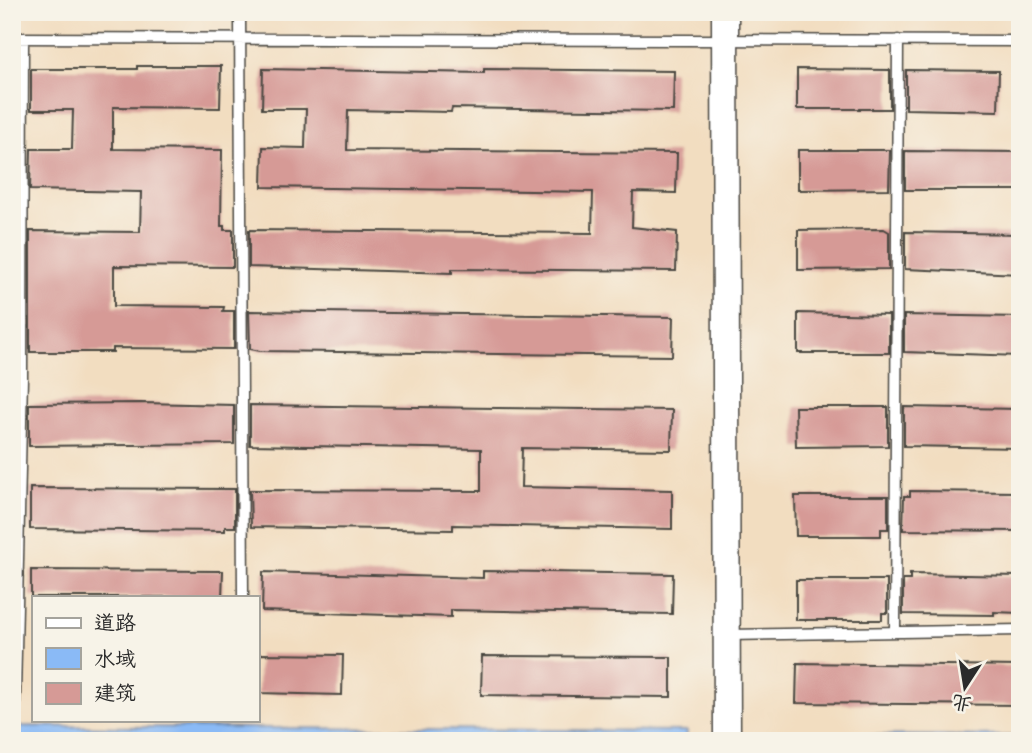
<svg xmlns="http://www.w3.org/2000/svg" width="1032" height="753" viewBox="0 0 1032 753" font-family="'Indie Flower','LXGW WenKai TC',sans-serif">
<rect width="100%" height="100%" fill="#f7f3e8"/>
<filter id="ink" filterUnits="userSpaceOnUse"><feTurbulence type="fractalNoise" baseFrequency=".0143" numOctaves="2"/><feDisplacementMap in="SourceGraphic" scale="14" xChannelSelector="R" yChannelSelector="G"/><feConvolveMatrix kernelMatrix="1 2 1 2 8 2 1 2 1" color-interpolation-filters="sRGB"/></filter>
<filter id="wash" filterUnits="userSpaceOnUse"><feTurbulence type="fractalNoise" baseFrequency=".00686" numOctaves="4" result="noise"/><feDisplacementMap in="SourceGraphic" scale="28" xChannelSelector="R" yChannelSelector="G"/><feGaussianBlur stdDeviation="1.57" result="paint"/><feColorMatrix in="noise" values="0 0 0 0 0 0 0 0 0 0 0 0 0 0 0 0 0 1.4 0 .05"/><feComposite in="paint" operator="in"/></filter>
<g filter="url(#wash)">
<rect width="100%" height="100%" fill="#f2ddc0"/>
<!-- water -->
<path fill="#8abaf6" stroke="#5a7290" stroke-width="2" d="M12 726 687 731 686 741H12Z
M783 735 1020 736V741H783Z"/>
<g id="blocks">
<!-- building -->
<path fill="#d69a96" d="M137 66H221L220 108 113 107V149L222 150 221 226H224V230H233V267L114 266V306L224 307 223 311H234V349L113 348V352H30V231L140 232 141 192 30 190 31 149H72L73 110H31V69H137Z
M263 69 484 73V69L674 71 673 111 452 108 451 112 348 110 347 150 677 153 676 193 633 192 632 227 677 232 676 271 452 269V273L249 267V230L592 233 593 192 262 187 263 147 305 148 306 109H262Z
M797 69 890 70V109H797Z
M906 70 999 71 998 111 906 109Z
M798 150H890L889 189 798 190Z
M905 151 1020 152V190H905Z
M884 229 889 232V269L798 270V230Z
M905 232 1020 234V274L905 269Z
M249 311 673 317 672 356 260 351 250 349Z
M798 313 889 315V353H798Z
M904 315 1020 317V356L904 352Z
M141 403 234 405V444L29 446V404Z
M250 405 672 410 671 450 522 448 521 487 672 490V529L453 525V530L251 527 250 490 481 491V449L250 445Z
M795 407H888V446L796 447Z
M904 407 1020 409V448L904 446Z
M30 488 235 489V527H225V531L30 529Z
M910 491 1020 492V531L903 530 904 496H910Z
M795 496H888V529H881V536H796Z
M31 570 223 571 222 597H31Z
M483 571 673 574 672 614 451 610V617L262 611 263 572 483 578Z
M910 574 1020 576V613L994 612V615L903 614V580H910Z
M796 580H887V613H882V620H796Z
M259 654 343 655 342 695 258 693Z
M482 656 671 657V697L481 695Z
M797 663 1020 666V705L796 703Z"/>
</g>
</g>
<g filter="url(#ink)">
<use href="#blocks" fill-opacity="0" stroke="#494641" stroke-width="2"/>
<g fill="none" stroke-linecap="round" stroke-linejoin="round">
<!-- service casing -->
<g stroke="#494641" stroke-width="13">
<path id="service" d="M240 12 243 597
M12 38 1020 41
M895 632 898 40
M729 635 1020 630
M14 741 22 378 23 38"/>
</g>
<!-- tertiary casing -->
<g stroke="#494641" stroke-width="29">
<path id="tertiary" d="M725 12 727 741"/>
</g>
<!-- service -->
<use href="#service" stroke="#fff" stroke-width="10"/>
<!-- tertiary -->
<use href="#tertiary" stroke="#fff" stroke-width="26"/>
</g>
</g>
<!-- margin -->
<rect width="1032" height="753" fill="none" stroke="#f7f3e8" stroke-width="42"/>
<!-- legend -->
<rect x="32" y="596" width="228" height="126" fill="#f7f3e8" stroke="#a5a39c" stroke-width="2"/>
<rect x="46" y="618" width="35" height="10" fill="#ffffff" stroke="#a5a39c" stroke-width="2"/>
<text x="94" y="630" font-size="21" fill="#2b2b2b">道路</text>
<rect x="46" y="648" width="35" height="21" fill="#8abaf6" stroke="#a5a39c" stroke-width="2"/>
<text x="94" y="666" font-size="21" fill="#2b2b2b">水域</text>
<rect x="46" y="683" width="35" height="21" fill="#d69a96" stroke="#a5a39c" stroke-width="2"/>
<text x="94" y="700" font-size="21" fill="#2b2b2b">建筑</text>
<!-- north arrow -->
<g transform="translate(965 687) rotate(192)" stroke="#f7f3e8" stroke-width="5" paint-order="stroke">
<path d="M0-5L12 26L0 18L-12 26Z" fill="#2b2b2b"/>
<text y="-10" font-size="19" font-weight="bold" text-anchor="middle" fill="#2b2b2b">北</text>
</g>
</svg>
